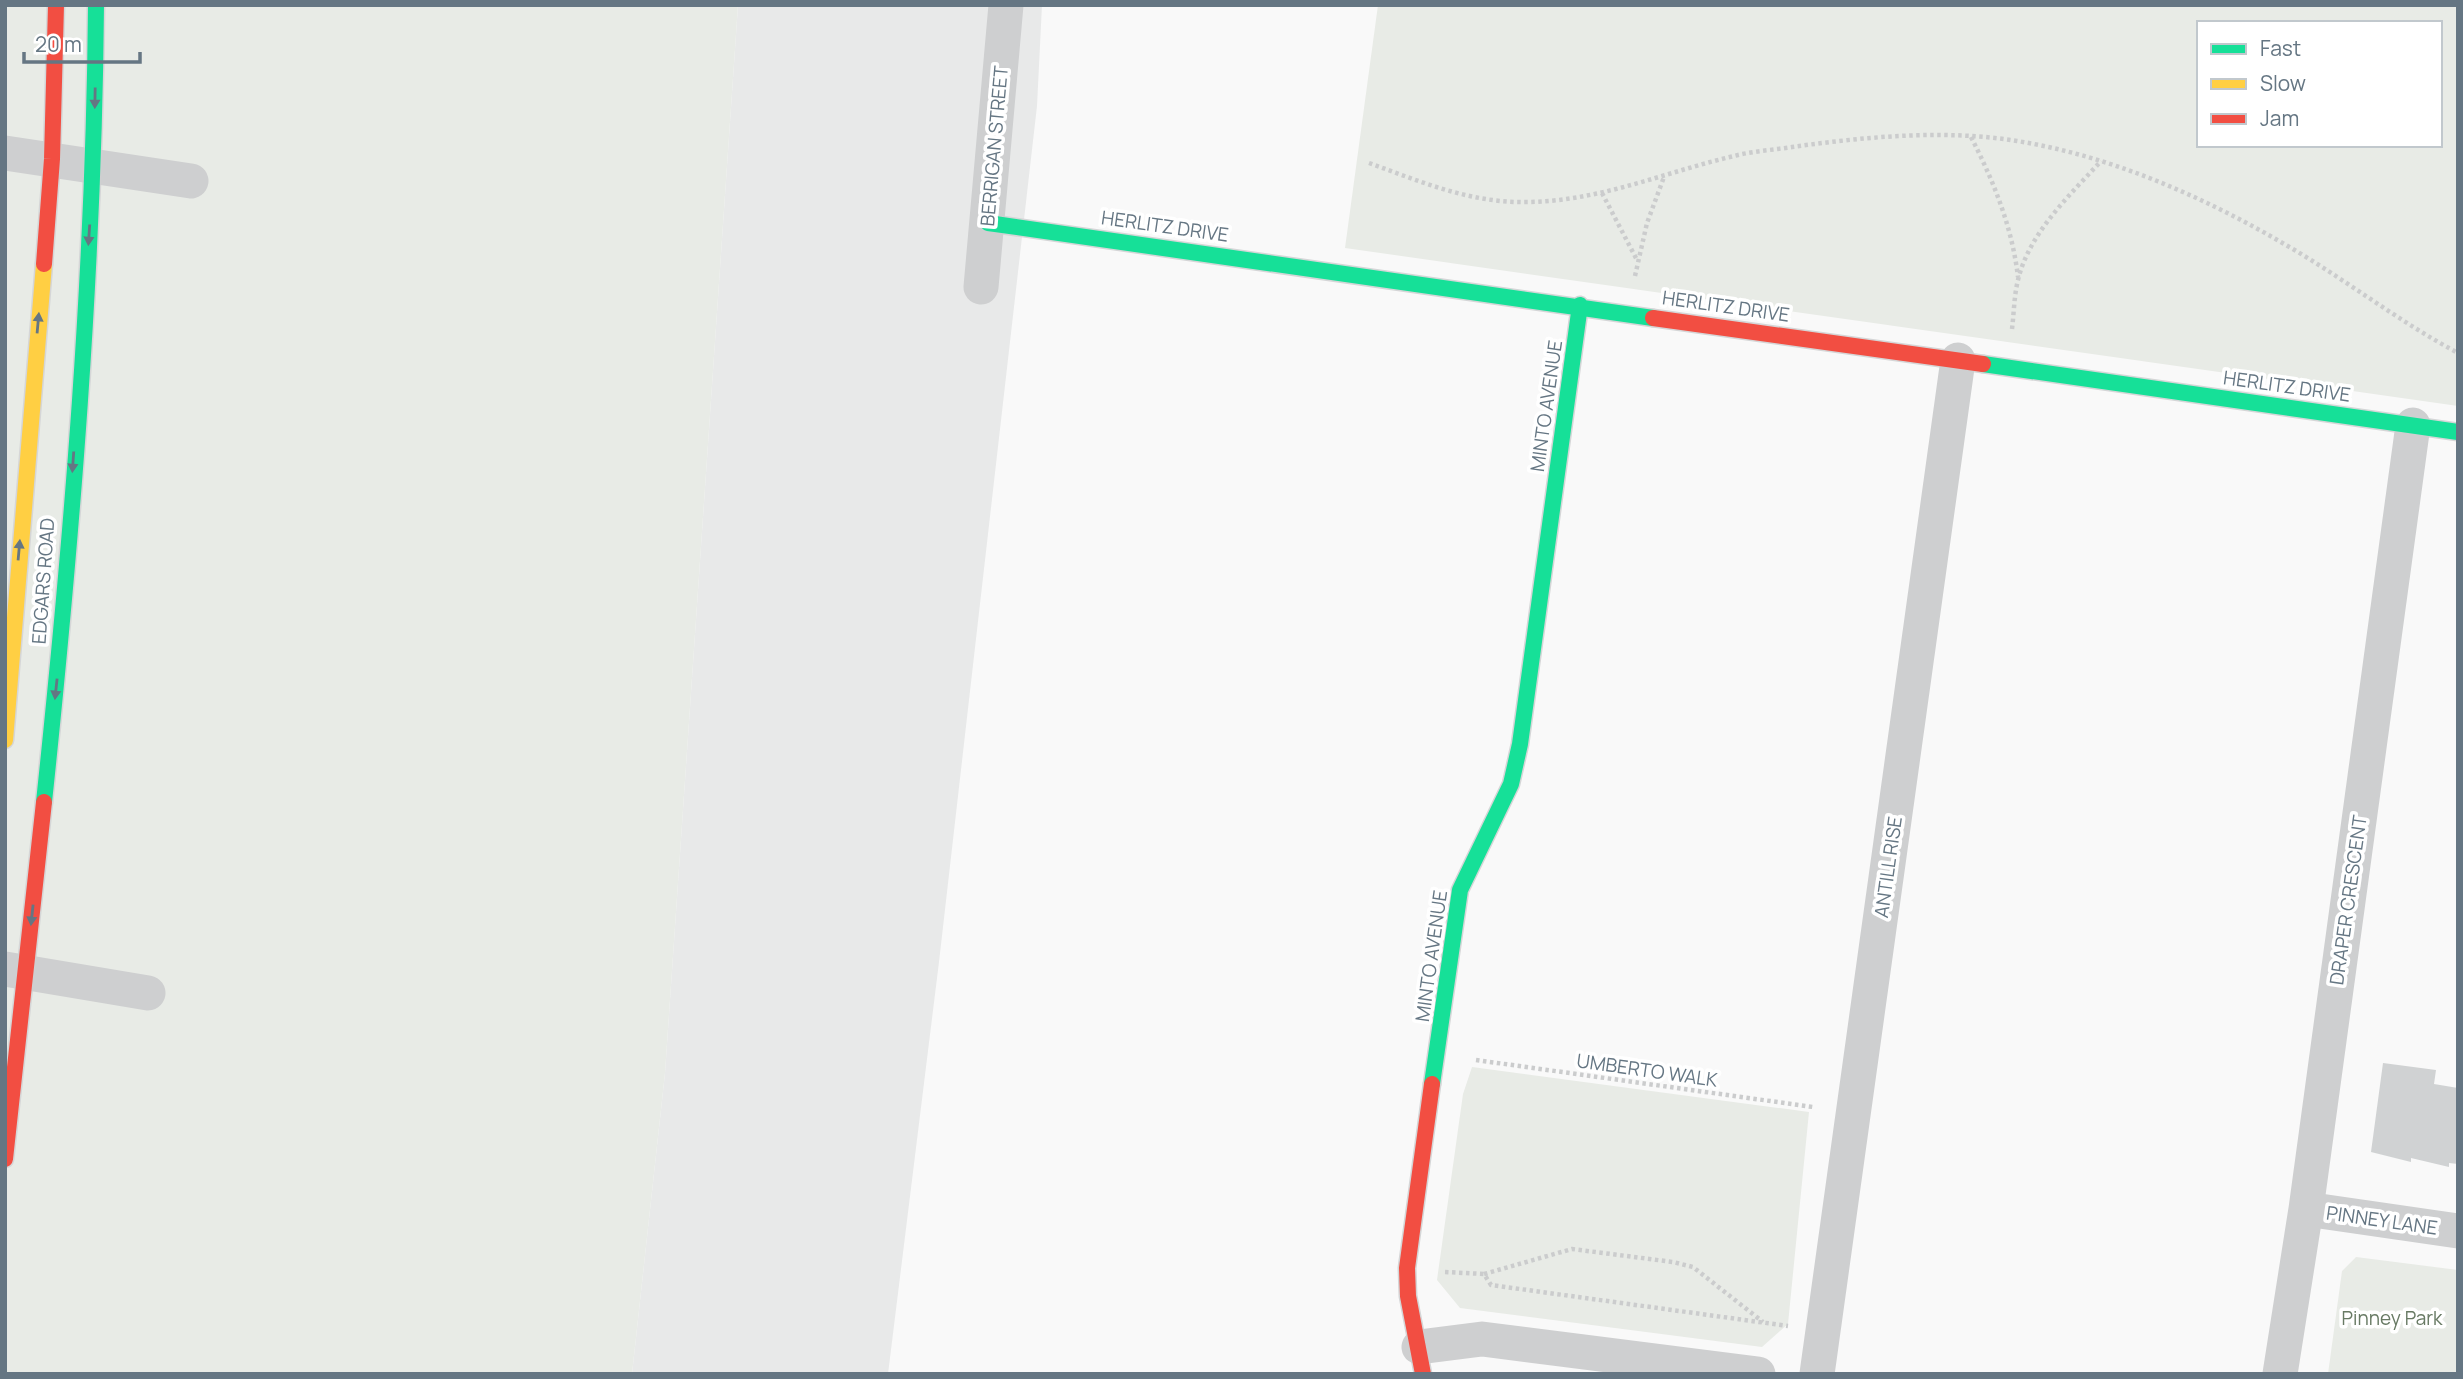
<svg xmlns="http://www.w3.org/2000/svg" width="2463" height="1379" viewBox="0 0 2463 1379" font-family="Manrope,sans-serif">
<rect width="100%" height="100%" fill="#f9f9f9"/>
<!-- built -->
<path fill="#e8e9e9" d="M738 5H1042L1037 106 939 962 888 1374H632L665 1073Z"/>
<!-- green -->
<path fill="#e8ebe6" fill-rule="evenodd" d="M5 5H738L665 1073 632 1374H5Z
M1378 5H2458V406L1345 248ZM2199 23H2440V145H2199Z
M1472 1067 1809 1112 1788 1324 1762 1347 1460 1308 1437 1280 1463 1094Z
M2356 1257 2458 1270V1374H2328L2342 1271Z"/>
<!-- building -->
<path fill="#d0d2d3" d="M2383 1063 2436 1070 2434 1084 2458 1088V1164L2449 1163V1167L2411 1158V1162L2371 1152Z"/>
<g fill="none" stroke-linecap="round" stroke-linejoin="round">
<!-- fast casing -->
<g stroke="#d5d6d7" stroke-width="19">
<path id="fast" d="M988 223 1653 318
M1983 364 2458 432
M44 802C72 537 94 271 96 5
M1432 1084 1460 890 1511 784 1520 744 1580 305"/>
</g>
<!-- slow casing -->
<g stroke="#d5d6d7" stroke-width="19">
<path id="slow" d="M5 740 44 264"/>
</g>
<!-- jam casing -->
<g stroke="#d5d6d7" stroke-width="19">
<path id="jam" d="M44 264 52 159 56 5
M1653 318 1983 364
M5 1159 44 802
M1423 1374 1408 1296 1407 1268 1432 1084"/>
</g>
<!-- path -->
<path stroke="#cbcccd" stroke-width="4.5" stroke-dasharray="3.5 3.5" stroke-linecap="butt" d="M1971 137C1994 182 2012 227 2018 277
M1369 163C1419 181 1470 203 1525 202 1598 202 1665 172 1734 156 1753 151 1773 150 1792 147 1864 137 1944 129 2017 141 2111 156 2204 197 2286 245 2345 279 2398 321 2458 353
M1602 193 1637 260
M1635 276 1647 223 1664 177
M2012 329C2014 313 2014 296 2018 280 2029 233 2070 195 2101 161
M1476 1060 1813 1107
M1445 1272 1484 1274 1491 1285 1788 1326
M1484 1274 1572 1249 1673 1262 1693 1267 1763 1322"/>
<!-- street -->
<path stroke="#cecfd0" stroke-width="35" d="M5 153 191 181
M981 287 1006 5
M5 969 148 993
M2306 1209 2458 1231
M1419 1347 1482 1339 1758 1374
M1817 1374 1958 360
M2280 1374 2306 1209 2413 425"/>
<!-- fast -->
<use href="#fast" stroke="#16e098" stroke-width="16"/>
<!-- slow -->
<use href="#slow" stroke="#ffcf43" stroke-width="16"/>
<!-- jam -->
<use href="#jam" stroke="#f24e42" stroke-width="16"/>
</g>
<!-- one-way arrows -->
<defs><path id="oneway-solid" d="M-6-.8H1V-3.2L6.5 0L1 3.2V.8H-6Z" transform="scale(1.75)"/></defs>
<g fill="#657683">
<use href="#oneway-solid" transform="translate(95 98) rotate(91)"/>
<use href="#oneway-solid" transform="translate(89 235) rotate(94)"/>
<use href="#oneway-solid" transform="translate(38 323) rotate(-85)"/>
<use href="#oneway-solid" transform="translate(73 462) rotate(94)"/>
<use href="#oneway-solid" transform="translate(19 550) rotate(-85)"/>
<use href="#oneway-solid" transform="translate(56 689) rotate(96)"/>
<use href="#oneway-solid" transform="translate(32 915) rotate(96)"/>
</g>
<g text-anchor="middle" stroke-width="7" stroke-linejoin="round" paint-order="stroke">
<!-- street labels -->
<g font-size="19" fill="#657683" stroke="#fff">
<text transform="translate(994 146) rotate(-85)" y="7">BERRIGAN STREET</text>
<text transform="translate(1165 226) rotate(8)" y="7">HERLITZ DRIVE</text>
<text transform="translate(1726 306) rotate(8)" y="7">HERLITZ DRIVE</text>
<text transform="translate(2287 386) rotate(8)" y="7">HERLITZ DRIVE</text>
<text transform="translate(1546 406) rotate(-82)" y="7">MINTO AVENUE</text>
<text transform="translate(43 581) rotate(-86)" y="7">EDGARS ROAD</text>
<text transform="translate(1888 867) rotate(-82)" y="7">ANTILL RISE</text>
<text transform="translate(2348 900) rotate(-82)" y="7">DRAPER CRESCENT</text>
<text transform="translate(1431 956) rotate(-82)" y="7">MINTO AVENUE</text>
<text transform="translate(1647 1070) rotate(8)" y="7">UMBERTO WALK</text>
<text transform="translate(2382 1220) rotate(8)" y="7">PINNEY LANE</text>
</g>
<!-- park labels -->
<g font-size="19" fill="#687a64" stroke="#fff">
<text x="2392" y="1325">Pinney Park</text>
</g>
</g>
<!-- border -->
<rect width="2463" height="1379" fill="none" stroke="#657683" stroke-width="14"/>
<!-- legend -->
<rect x="2197" y="21" width="245" height="126" fill="#ffffff" stroke="#c1c8cd" stroke-width="2"/>
<rect x="2211" y="44" width="35" height="10" fill="#16e098" stroke="#c1c8cd" stroke-width="2"/>
<text x="2260" y="56" font-size="21" fill="#657683">Fast</text>
<rect x="2211" y="79" width="35" height="10" fill="#ffcf43" stroke="#c1c8cd" stroke-width="2"/>
<text x="2260" y="91" font-size="21" fill="#657683">Slow</text>
<rect x="2211" y="114" width="35" height="10" fill="#f24e42" stroke="#c1c8cd" stroke-width="2"/>
<text x="2260" y="126" font-size="21" fill="#657683">Jam</text>
<!-- scale -->
<path d="M24 52v10h116v-10" fill="none" stroke="#657683" stroke-width="3.5"/>
<text x="35" y="52" font-size="21" fill="#657683" stroke="#ffffff" stroke-width="5" paint-order="stroke">20 m</text>
</svg>
